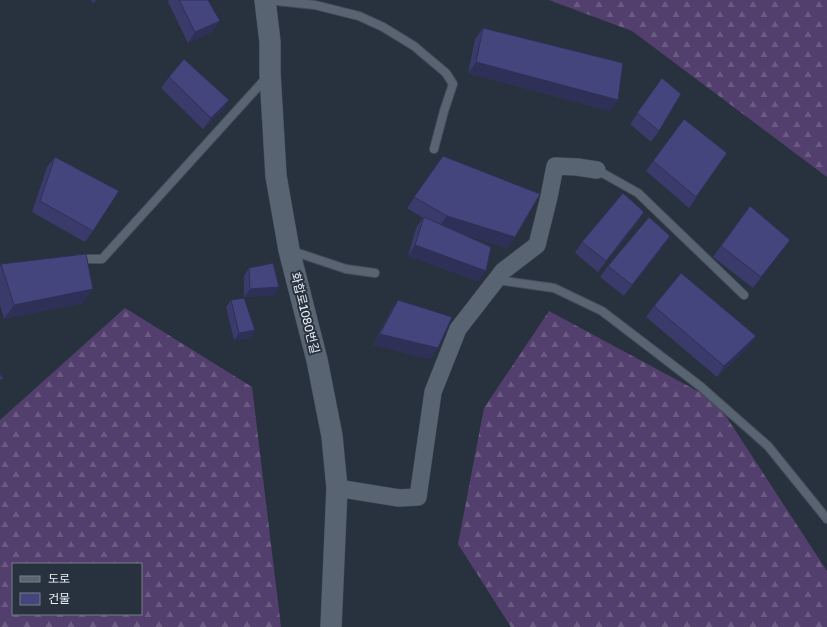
<svg xmlns="http://www.w3.org/2000/svg" width="827" height="627" viewBox="0 0 827 627" font-family="'Golos Text','Noto Sans KR',sans-serif">
<defs>
<pattern id="forest-firs" width="22" height="20" patternUnits="userSpaceOnUse"><rect width="22" height="20" fill="#533f6d"/><path d="M5 1l3.5 6h-7zM16 11l3.5 6h-7z" fill="#6c5b83"/></pattern>
</defs>
<rect width="100%" height="100%" fill="#28313e"/>
<!-- forest -->
<path fill="url(#forest-firs)" fill-rule="evenodd" d="M549 0H827V177L632 31Z
M125 308 252 387 281 627H0V420ZM13 564H141V614H13Z
M549 311 716 401 827 571V627H511L458 544 484 408Z"/>
<g fill="none" stroke-linecap="round" stroke-linejoin="round">
<!-- service casing -->
<g stroke="#454d58" stroke-width="10">
<path id="service" d="M267 0 315 5 359 16 383 27 414 46 446 73 453 84 444 111 434 149
M597 170 638 193 744 295
M292 251 346 269 375 273
M78 259H102L267 77
M497 280 554 288 602 311 700 386 768 446 827 519"/>
</g>
<!-- minor casing -->
<g stroke="#454d58" stroke-width="18">
<path id="minor" d="M337 488 399 498 418 497 433 392 458 329 503 271 537 245 549 197 555 166 577 167 597 170"/>
</g>
<!-- tertiary casing -->
<g stroke="#454d58" stroke-width="22">
<path id="tertiary" d="M265 0 270 42V73L276 176 289 250 317 360 332 436 337 488 331 627"/>
</g>
<!-- service -->
<use href="#service" stroke="#596472" stroke-width="8"/>
<!-- minor -->
<use href="#minor" stroke="#596472" stroke-width="17"/>
<!-- tertiary -->
<use href="#tertiary" stroke="#596472" stroke-width="21"/>
</g>
<!-- wall -->
<path fill="#3a3b6b" d="M90 0H96L94 3Z
M169 0H208L212 32 188 43 168 2Z
M483 28 610 111 468 73 475 39Z
M169 77 229 100 222 111 203 129 161 88Z
M662 78 659 131 651 142 630 124Z
M727 153 689 208 646 171 653 161Z
M443 156 515 237 507 248 460 233 478 281 408 256 416 228 423 218 407 208Z
M55 157 93 231 85 242 32 212 47 167Z
M750 206 790 240 782 251 753 288 713 257Z
M644 212 637 223 598 272 575 253 582 242Z
M663 247 624 296 600 277 608 266Z
M1 264 83 303 4 319 0 305V266Z
M249 268 279 287 274 295 244 297V276Z
M231 300 255 330 250 338 234 340 226 307Z
M398 300 438 348 430 359 373 345 391 311Z
M654 306 756 336 748 347 717 377 646 317Z"/>
<!-- shaded-wall -->
<path fill="#2f3057" d="M220 21 212 32 188 43 195 32Z
M476 62 618 100 610 111 468 73Z
M229 100 222 111 203 129 211 118Z
M644 212 637 223 598 272 606 261Z
M447 216 515 237 507 248 439 226Z
M670 236 663 247 624 296 632 285Z
M790 240 782 251 753 288 761 277Z
M415 245 486 271 478 281 408 256Z
M279 287 274 295 244 297 250 289Z
M93 289 83 303 4 319 14 305Z
M255 330 250 338 234 340 239 333Z
M380 334 438 348 430 359 373 345Z
M756 336 748 347 717 377 724 366Z"/>
<!-- building -->
<path fill="#43457c" stroke="#2f3057" d="M179 0H208L220 21 195 32Z
M483 28 623 63 618 100 476 62Z
M184 59 229 100 211 118 169 77Z
M662 78 681 94 659 131 637 113Z
M684 119 727 153 696 197 653 161Z
M443 156 540 194 515 237 447 216 414 197Z
M55 157 119 191 93 231 40 201Z
M623 193 644 212 606 261 582 242Z
M750 206 790 240 761 277 721 246Z
M424 217 491 247 486 271 415 245Z
M649 217 670 236 632 285 608 266Z
M86 254 93 289 14 305 1 264Z
M273 263 279 287 250 289 249 268Z
M681 273 756 336 724 366 654 306Z
M244 298 255 330 239 333 231 300Z
M398 300 452 317 438 348 380 334Z
M0 373 3 379 0 380Z"/>
<g text-anchor="middle" stroke-width="4" stroke-linejoin="round" paint-order="stroke">
<!-- street labels -->
<g font-size="12" fill="#ebf1f9" stroke="#28313e">
<text transform="translate(305 313) rotate(76)" y="4">화합로1080번길</text>
</g>
</g>
<!-- legend -->
<rect x="12" y="563" width="130" height="52" fill="#28313e" stroke="#767e89"/>
<rect x="20" y="576" width="20" height="6" fill="#596472" stroke="#767e89"/>
<text x="48" y="583" font-size="12" fill="#ebf1f9">도로</text>
<rect x="20" y="593" width="20" height="12" fill="#43457c" stroke="#767e89"/>
<text x="48" y="603" font-size="12" fill="#ebf1f9">건물</text>
</svg>
